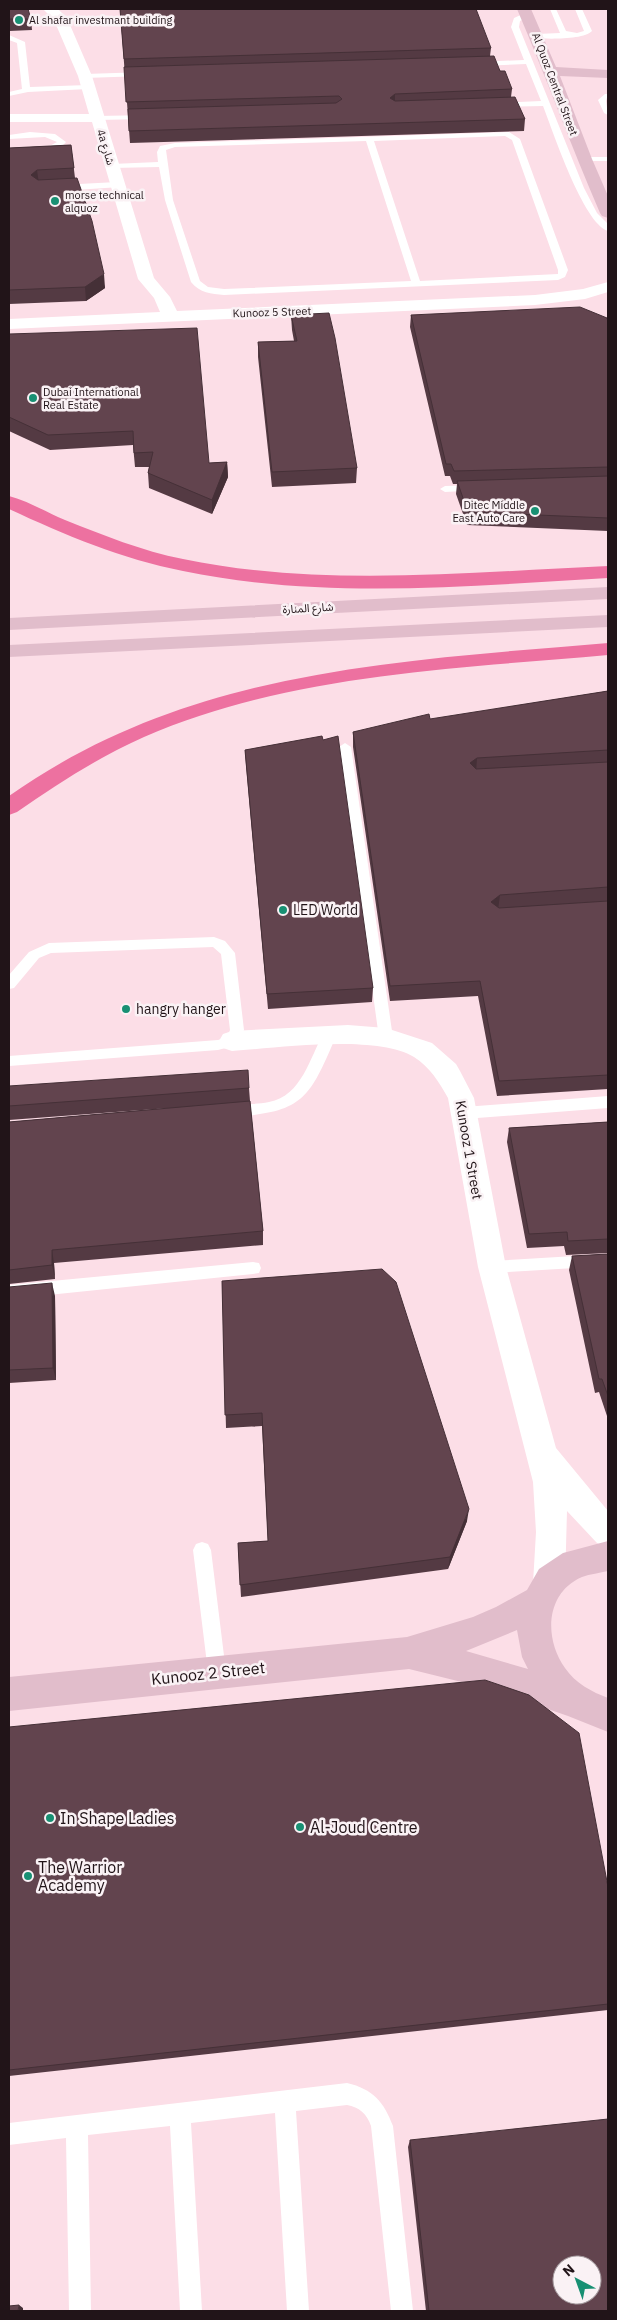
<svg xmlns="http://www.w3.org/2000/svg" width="617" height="2320" viewBox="0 0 617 2320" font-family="'IBM Plex Sans','Noto Sans Arabic',sans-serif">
<rect width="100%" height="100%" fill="#fcdee7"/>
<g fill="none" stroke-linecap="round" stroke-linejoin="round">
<!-- lane -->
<path fill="#fff" fill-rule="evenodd" d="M550 9H556L566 31 577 33 584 31 575 9H582L592 31C584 40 547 39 534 38V34H537L560 33Z
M525 13 532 15 520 21 519 27 584 188 597 213 608 224V231C583 223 553 131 543 106L499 107 495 105 499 103 541 101 526 64 478 66 474 64 478 62 524 60 511 27 514 18Z
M9 35 25 42 30 87 88 85 92 87 88 89 28 92 9 96V92L22 89 17 43 9 40Z
M146 72V76H143L85 78 81 76 85 74Z
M605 94H608L606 101 608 115 604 113 598 100Z
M151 115 152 117 148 119 97 120 93 118 97 116Z
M30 132 55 134 66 142C53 158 28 155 9 155V151L44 149 57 142 45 137 9 139V135Z
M509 132 520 139 568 270 565 277 558 280 224 295C211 294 200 293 191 282L165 200 159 167 112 168 108 166 112 164 158 162 157 152 160 146 175 143ZM505 136 512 140 558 270V274L420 281 374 141ZM366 141 411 281 224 289 208 287 200 281 173 200 166 150 175 147Z
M581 157H608V161H581Z
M117 182 121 185 120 187 60 191 56 188 60 185Z
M476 485 481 488 480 490 445 492 440 489 445 486Z
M345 743 351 747 393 1038 391 1042H381L379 1038 339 747Z
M214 937 225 941 235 953 244 1030 237 1045 218 1050 9 1066V1056L218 1040 227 1037 230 1030 221 954 213 947 51 953 39 958 14 988 9 989V975L29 952 49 943Z
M329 1031 334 1032 336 1036C309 1100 303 1112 232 1117L227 1115 225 1111 227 1107C240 1103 255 1105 269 1102 302 1096 310 1057 324 1032Z
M608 1096V1108L464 1119 459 1117 457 1113 459 1109 464 1107Z
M608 1254V1266L492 1273 486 1272 484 1267 486 1262 492 1261Z
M253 1262 259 1263 261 1268 259 1273 253 1274 9 1299V1285Z
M202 1542 208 1544 211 1550 226 1672 224 1678 217 1681 210 1678 208 1672 193 1550 196 1544Z
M347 2083C373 2089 384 2102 393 2126L413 2311H391L371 2126C367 2114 359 2107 347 2105L296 2111 309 2311H287L275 2113 191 2123 202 2311H180L170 2126 88 2135 91 2311H69L66 2138 9 2145V2123Z"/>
<!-- street -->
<path fill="#fff" fill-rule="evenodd" d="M43 9H58L67 18 92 76 154 278 170 297 177 311 535 295 583 289 608 282V292L585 299 535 305 9 329V319L160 312 154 298 138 279 92 122H9V114H89L78 76 54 20Z
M348 1025 386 1028 432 1043 456 1064 460 1071 474 1098 506 1267 556 1448 608 1511V1548L597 1543 567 1511 565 1583 561 1594 549 1598 537 1594 533 1583 536 1532 533 1482 478 1267 448 1098C439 1082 430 1067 414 1057 376 1034 277 1048 232 1051L223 1048 219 1041 223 1034 232 1031Z"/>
<!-- secondary -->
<path fill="#e1bdcb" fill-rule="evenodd" d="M517 9H531L556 67 608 70V78L560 76 592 159 608 196V218L602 216 600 213C571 146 546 77 517 9Z
M608 587V599L9 630V618Z
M608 615V627L9 657V645Z
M608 1541V1571C600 1573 590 1574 582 1577 545 1593 544 1639 565 1668 575 1683 592 1692 608 1698V1732L568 1716 490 1689 409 1669 9 1711V1677L407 1637 473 1617 496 1607 527 1590 539 1569 563 1553ZM517 1630 522 1657 528 1669 466 1651Z"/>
<!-- highway -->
<path fill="#ed71a0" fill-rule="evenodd" d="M9 496C28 501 46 512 65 520 103 535 142 551 183 559 322 588 467 572 608 566V578C468 586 322 600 183 571 122 559 65 535 9 509Z
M608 643V655C453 669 288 674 144 737 99 757 57 784 17 812L9 815V796C189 669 397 661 608 643Z"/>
</g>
<!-- wall -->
<path fill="#543a43" d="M9 9 31 19 32 30 9 31Z
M120 9 491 48 490 56 512 89 511 97 525 119 524 131 130 143Z
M71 145 75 178 105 288 86 301 9 304V148Z
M291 315 357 468 356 483 272 487 258 357V342L294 341 292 330Z
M411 315 608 321V531L467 525 456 494 457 484H453L450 476H445L410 327Z
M9 334 209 463 227 462 228 477 212 514 149 488 148 473 149 467H135L133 445 50 450 9 431Z
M608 691V1089L497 1096 478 996 390 1001 353 747V732Z
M323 740 373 988 372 1002 268 1009 246 765 245 750Z
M9 1086 249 1088 250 1101 263 1231V1245L54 1263 55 1279 9 1284V1122L169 1108 9 1120V1121Z
M608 1122V1253L566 1255 564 1246 527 1248 507 1142 509 1128Z
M608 1254V1419L599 1392 595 1393 569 1270 572 1256Z
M222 1281 467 1521 448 1569 241 1597 238 1543 268 1541 262 1426 226 1428Z
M9 1287 55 1296 56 1380 9 1383Z
M9 1727 608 1887V2010L9 2076Z
M410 2140 608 2311H426L408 2147Z"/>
<!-- shaded-wall -->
<path fill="#453037" d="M395 94V105L390 98Z
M37 170 39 184 31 175Z
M104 274 105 288 86 301 85 287Z
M227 462 228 477 212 514V500Z
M477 758 476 773 470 763Z
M500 895 498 910 491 902Z
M52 1250 54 1263 55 1279 52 1265Z
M52 1283 55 1296 56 1380 53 1368Z
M469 1509 467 1521 448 1569 450 1557Z
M19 2305 23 2308V2311H18Z"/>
<!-- building -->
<path fill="#62444e" stroke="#453037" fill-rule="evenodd" d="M9 9H28L31 19H9Z
M120 9H476L491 48 124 59Z
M494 56 500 71H505L512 89 395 94 390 98 395 101 515 97 525 119 129 131 128 109 336 103 342 99 339 96 126 102 124 67Z
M71 145 74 168 37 170 31 175 38 180 77 178 92 221 104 274 85 287 9 290V148Z
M580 307 607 318 608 321V467L454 471 451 464H446L411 315Z
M329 313 335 338 357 468 272 472 258 342 297 341 291 315Z
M197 328 209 463 227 462 212 500 148 473 153 452 134 453 133 431 48 435 9 417V334Z
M608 476V518L468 512 457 481Z
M608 691V750L477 758 470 763 476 769 608 762V887L500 895 491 902 499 908 608 901V1075L499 1081 480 981 390 986 353 732 429 714 430 719Z
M322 736 323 740 338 736 373 988 267 994 245 750Z
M248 1070 249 1088 9 1106V1086Z
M250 1101 263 1231 52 1250V1265L9 1270V1122Z
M608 1122V1239L568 1241 567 1232 529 1234 509 1128Z
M608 1254V1396L602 1379H599L572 1256Z
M382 1269 396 1282 469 1509 450 1557 240 1585 238 1543 268 1541 262 1413 225 1415 222 1281Z
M52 1283 53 1368 9 1370V1287Z
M485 1680 529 1695 579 1733 608 1887V2004L9 2070V1727Z
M608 2119V2311H429L410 2140ZM562 2265H592V2295H562Z
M19 2305 18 2311H9V2306Z"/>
<!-- markers -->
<g fill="#189073" stroke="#faf2f5" stroke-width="2">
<circle cx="19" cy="20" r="5"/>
<circle cx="55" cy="201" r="5"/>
<circle cx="33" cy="398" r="5"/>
<circle cx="535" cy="511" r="5"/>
<circle cx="283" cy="910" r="5"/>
<circle cx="126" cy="1009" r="5"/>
<circle cx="50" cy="1818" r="5"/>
<circle cx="300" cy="1827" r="5"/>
<circle cx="28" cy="1876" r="5"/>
</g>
<g text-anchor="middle" stroke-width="5" stroke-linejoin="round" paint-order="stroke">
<!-- far-poi labels -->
<g font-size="11" fill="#211418" stroke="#faf2f5" text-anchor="start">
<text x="29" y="24">Al shafar investmant building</text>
<text x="65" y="199">morse technical<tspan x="65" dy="13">alquoz</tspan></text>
<text x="43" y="396">Dubai International<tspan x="43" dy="13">Real Estate</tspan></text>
<text x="525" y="509" text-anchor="end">Ditec Middle<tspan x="525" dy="13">East Auto Care</tspan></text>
</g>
<!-- far-street labels -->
<g font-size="11" fill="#211418" stroke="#faf2f5">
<text transform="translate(555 84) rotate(69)" y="4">Al Quoz Central Street</text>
<text transform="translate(106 147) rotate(73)" y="4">4a شارع</text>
<text transform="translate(272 312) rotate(-2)" y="4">Kunooz 5 Street</text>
<text transform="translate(308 608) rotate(-3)" y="4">شارع المنارة</text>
</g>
<!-- poi labels -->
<g font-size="14" fill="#211418" stroke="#faf2f5" text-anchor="start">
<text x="293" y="915">LED World</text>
<text x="136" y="1014">hangry hanger</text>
</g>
<!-- street labels -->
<g font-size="14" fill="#211418" stroke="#faf2f5">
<text transform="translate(469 1150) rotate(80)" y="5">Kunooz 1 Street</text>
</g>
<!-- near-street labels -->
<g font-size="16" fill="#211418" stroke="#faf2f5">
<text transform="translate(208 1673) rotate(-6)" y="6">Kunooz 2 Street</text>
</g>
<!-- near-poi labels -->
<g font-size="16" fill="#211418" stroke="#faf2f5" text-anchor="start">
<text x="60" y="1824">In Shape Ladies</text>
<text x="310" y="1833">Al-Joud Centre</text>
<text x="38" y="1873">The Warrior<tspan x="38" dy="18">Academy</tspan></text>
</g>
</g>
<!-- border -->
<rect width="617" height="2320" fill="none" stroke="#211418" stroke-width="20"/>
<!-- north arrow -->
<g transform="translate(577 2280) rotate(319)"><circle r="24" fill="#faf2f5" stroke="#a3999d"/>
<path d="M0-4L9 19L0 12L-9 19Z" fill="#189073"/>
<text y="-8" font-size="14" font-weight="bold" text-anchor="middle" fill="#211418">N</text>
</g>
</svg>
